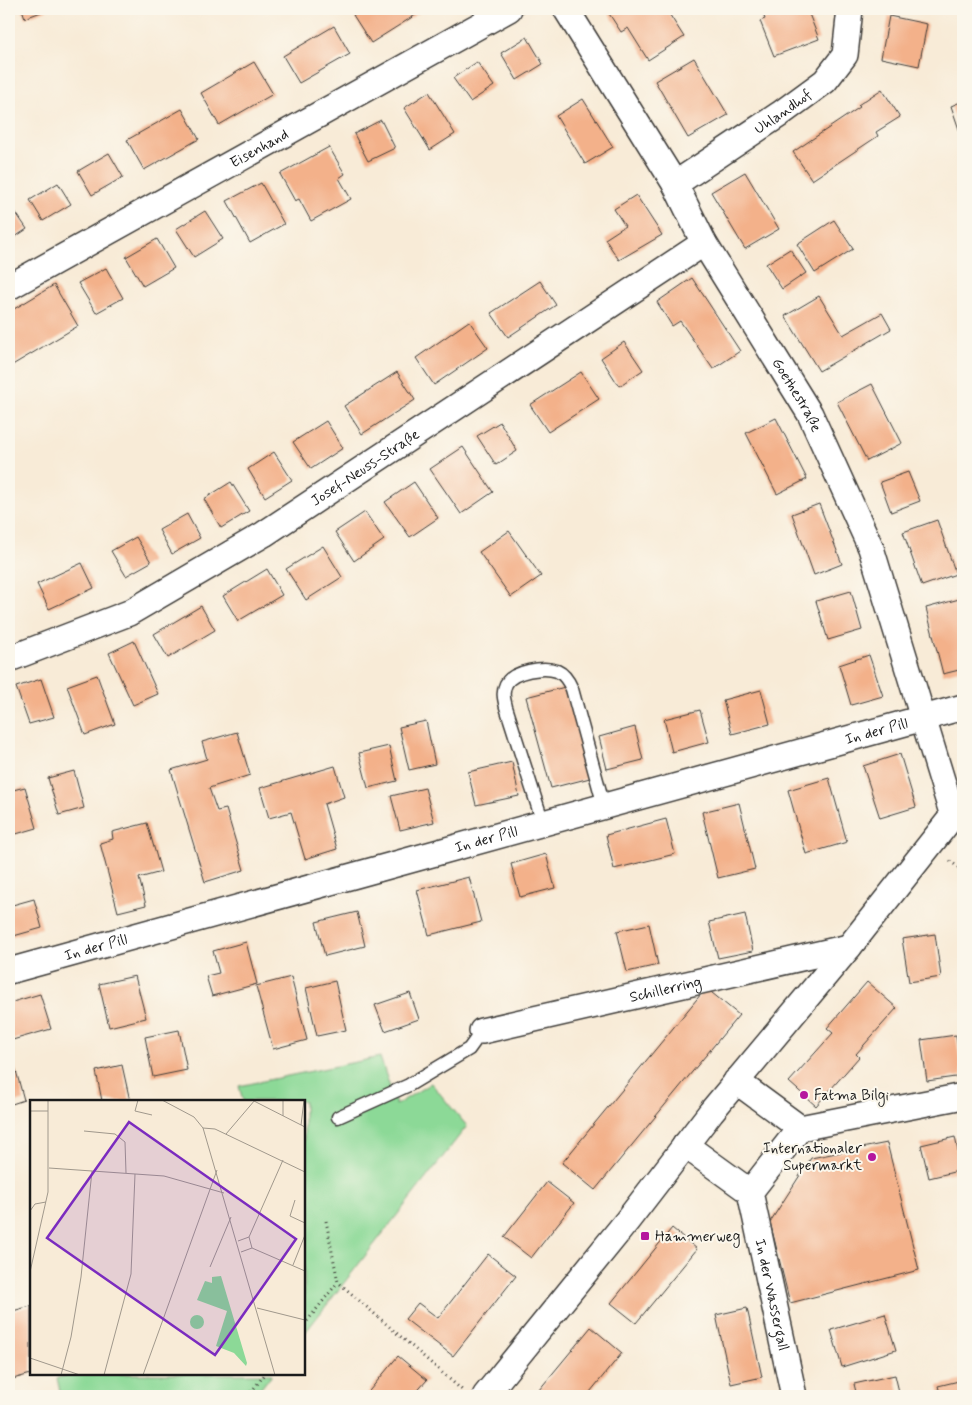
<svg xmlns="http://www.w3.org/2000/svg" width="972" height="1405" viewBox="0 0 972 1405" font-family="Mynerve,sans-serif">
<rect width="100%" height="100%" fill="#fbf7ec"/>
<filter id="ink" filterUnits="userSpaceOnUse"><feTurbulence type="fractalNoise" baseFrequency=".02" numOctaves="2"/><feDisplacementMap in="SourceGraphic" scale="10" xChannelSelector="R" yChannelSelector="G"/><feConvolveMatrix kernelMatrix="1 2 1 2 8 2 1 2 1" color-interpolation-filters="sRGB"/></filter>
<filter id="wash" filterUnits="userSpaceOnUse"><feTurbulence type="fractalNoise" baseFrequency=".0096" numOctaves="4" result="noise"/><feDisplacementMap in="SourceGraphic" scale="20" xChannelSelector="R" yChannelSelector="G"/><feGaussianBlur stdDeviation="1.12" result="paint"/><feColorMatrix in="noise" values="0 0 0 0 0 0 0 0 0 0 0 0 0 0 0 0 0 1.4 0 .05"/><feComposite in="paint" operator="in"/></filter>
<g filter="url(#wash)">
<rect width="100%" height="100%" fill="#f8ebd7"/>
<!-- green -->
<path fill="#8cd997" stroke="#547a5a" d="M380 1057 396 1105 431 1083 467 1126 304 1334V1101H243L239 1086Z
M72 1374H272L255 1396H61L57 1378Z"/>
<g id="blocks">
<!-- building -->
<path fill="#f3b18a" d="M22 9H49L25 18Z
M363 9H425L371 43 353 15Z
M606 9H653L654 11 659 9H666L684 37 648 60 628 28 621 32Z
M761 9H807L819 39 774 56 760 21 765 19Z
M889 16 927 24 919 66 881 58Z
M334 26 350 54 299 83 283 56Z
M527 37 543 64 517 80 501 53Z
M694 58 728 115 688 138 655 81Z
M254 62 273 94 219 125 201 93Z
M477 62 494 86 470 102 453 78Z
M882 89 900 117 876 132 878 136 812 180 793 152 860 107 858 105Z
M429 92 455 134 430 150 404 108Z
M583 99 613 147 585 164 556 116Z
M963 101V141L951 106Z
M182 109 199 139 144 170 127 140Z
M381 120 395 148 368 161 354 134Z
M329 147 345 174 339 178 351 199 311 221 299 199 295 201 280 174Z
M109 153 123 177 92 195 78 171Z
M745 172 779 229 745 249 711 192Z
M58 183 71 204 43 221 30 200Z
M261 183 284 224 250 243 227 201Z
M636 195 662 235 619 260 605 239 625 226 614 209Z
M10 204 27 229 9 241V205Z
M205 211 223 239 194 257 176 229Z
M834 220 853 249 815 273 797 244Z
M157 239 174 268 143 286 126 257Z
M790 249 806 273 782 289 766 264Z
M106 268 123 298 96 313 78 283Z
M692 278 740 351 713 369 680 321 672 326 657 302Z
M540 281 556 305 508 337 491 313Z
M54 285 78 326 9 367V312Z
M819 296 843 335 882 313 891 329 819 371 785 316Z
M469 321 488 348 434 385 416 358Z
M624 342 643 370 619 386 601 358Z
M397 372 415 400 362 434 344 406Z
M581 372 599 399 548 432 530 405Z
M872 384 902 443 867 461 837 402Z
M776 418 807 479 777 494 746 433Z
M326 421 343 448 311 469 293 442Z
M500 422 517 451 496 465 477 436Z
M463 447 493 492 461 514 430 469Z
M274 452 292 480 265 497 248 469Z
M908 472 920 501 891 512 880 482Z
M231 482 249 511 221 528 204 499Z
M414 482 438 518 410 537 385 502Z
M819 504 842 564 814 575 792 514Z
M365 512 384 540 354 561 335 532Z
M187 514 200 538 172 554 159 530Z
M937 520 956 574 922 586 903 532Z
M509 531 541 576 511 597 479 552Z
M136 537 151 562 126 576 111 551Z
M323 546 342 577 306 600 286 569Z
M82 563 94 588 49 609 37 584Z
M267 569 282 595 238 621 223 596Z
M851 591 862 630 828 640 816 601Z
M963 598V669L943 674 926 608Z
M201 606 215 630 168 658 154 634Z
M134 641 158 694 133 705 109 653Z
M869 655 883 696 851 705 839 665Z
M97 675 115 724 85 735 67 686Z
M41 679 54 717 29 724 16 687Z
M565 687 590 778 551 788 526 697Z
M761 690 770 724 732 734 723 700Z
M700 710 709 742 672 752 664 719Z
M426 721 435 764 409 770 399 727Z
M635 727 643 760 607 769 599 737Z
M237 732 250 775 209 788 217 811 226 809 244 870 205 882 171 770 207 759 202 742Z
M389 746 397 781 368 788 359 753Z
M900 754 916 807 880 818 863 766Z
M512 762 519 796 476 805 468 772Z
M335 766 344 797 324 804 337 849 305 859 291 812 269 818 260 788Z
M74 771 84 808 59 815 48 778Z
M829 778 847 842 806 854 788 790Z
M25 787 37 828 9 836V791Z
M425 788 434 822 400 830 391 796Z
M739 803 755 869 718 878 702 812Z
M666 819 675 854 614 869 606 835Z
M147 823 161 872 139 878 146 905 118 912 100 843 113 839 112 832Z
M546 854 555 888 520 897 511 864Z
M469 877 481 922 429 935 417 890Z
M34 899 42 928 10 937 9 931V906Z
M357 912 365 946 325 956 316 922Z
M745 914 753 951 718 958 709 922Z
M649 924 658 965 627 972 617 931Z
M935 934 941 977 909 982 902 939Z
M246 942 257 984 212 996 206 976 219 973 213 951Z
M135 976 146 1018 109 1027 99 984Z
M291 977 307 1040 273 1049 256 986Z
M335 981 346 1030 317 1036 306 988Z
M867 982 897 1008 856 1054 859 1057 816 1106 789 1082 833 1033 827 1028Z
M706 988 739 1015 595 1190 562 1163Z
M410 993 419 1019 385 1031 375 1005Z
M40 994 51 1029 9 1041V1003Z
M179 1030 187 1070 153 1077 145 1037Z
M956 1035 962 1076 927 1081 921 1040Z
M12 1056 24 1100 9 1105V1057Z
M122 1065 130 1101H102L96 1071Z
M955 1137 962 1170 929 1178 921 1145Z
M887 1143 919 1270 790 1303 770 1222 811 1158Z
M547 1182 574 1203 531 1258 504 1237Z
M672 1228 697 1249 636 1323 611 1303Z
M488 1254 516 1276 453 1356 405 1319 418 1303 438 1318Z
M31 1306V1374L9 1380V1312Z
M747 1308 762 1377 731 1384 716 1315Z
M885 1314 896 1350 842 1367 831 1330Z
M591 1327 622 1353 590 1392 586 1396H534Z
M398 1356 427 1380 413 1396H365Z
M895 1375 900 1396H857L854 1384Z
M963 1380V1396H941L938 1386Z"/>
</g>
</g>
<g filter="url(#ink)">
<use href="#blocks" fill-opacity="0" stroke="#3d3b38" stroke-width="1"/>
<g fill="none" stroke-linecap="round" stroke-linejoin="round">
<!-- service casing -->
<g stroke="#3d3b38" stroke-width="15">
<path id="service" d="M543 823 506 707C504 699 502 692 506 684 513 671 544 666 557 671 564 674 569 682 572 689L604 806
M338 1117 409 1085 469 1049 482 1031"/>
</g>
<!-- minor casing -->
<g stroke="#3d3b38" stroke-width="28">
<g id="minor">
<path id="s1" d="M566 9 675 184 704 243 810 414 871 548 953 816"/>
<path id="s2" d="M675 184 780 114 825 81 845 55 850 9"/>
<path id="s3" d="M9 287 509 9"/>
<path id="s4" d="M9 659 129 613 264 534 704 243"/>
<path id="s5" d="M9 971 963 707"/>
<path id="s6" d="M482 1031 849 947"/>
<path d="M800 1128 963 1096"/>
<path d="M685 1145 750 1192 800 1128 736 1081"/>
<path id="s7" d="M750 1192 794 1396"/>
<path d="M485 1396 627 1221 711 1112 849 947 963 803"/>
</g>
</g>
<!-- path -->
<path stroke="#3d3b38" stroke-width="3" stroke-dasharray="1 4" stroke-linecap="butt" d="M950 861 963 871
M326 1221 338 1282 462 1390
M304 1325 338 1282
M248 1396 265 1374"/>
<!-- service -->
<use href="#service" stroke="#fff" stroke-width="12"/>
<!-- minor -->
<use href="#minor" stroke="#fff" stroke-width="25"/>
</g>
</g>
<!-- markers -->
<g fill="#b5179e" stroke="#fbf7ec" stroke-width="2">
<circle cx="804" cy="1095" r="5"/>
<circle cx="872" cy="1157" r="5"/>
<rect x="640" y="1231" width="10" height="10" rx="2.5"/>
</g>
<g text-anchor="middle" stroke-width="4" stroke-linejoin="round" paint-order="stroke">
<!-- street labels -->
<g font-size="15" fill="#1c1c1c" stroke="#fbf7ec">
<text dy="5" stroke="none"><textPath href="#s2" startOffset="130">Uhlandhof</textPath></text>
<text dy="5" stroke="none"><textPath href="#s3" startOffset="286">Eisenhand</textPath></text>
<text dy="5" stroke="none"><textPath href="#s1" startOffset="450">Goethestraße</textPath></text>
<text dy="5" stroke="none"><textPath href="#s4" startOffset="406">Josef-Neuss-Straße</textPath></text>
<text dy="5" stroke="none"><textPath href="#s5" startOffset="900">In der Pill</textPath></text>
<text dy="5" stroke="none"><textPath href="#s5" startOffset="495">In der Pill</textPath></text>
<text dy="5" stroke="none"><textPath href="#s5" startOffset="90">In der Pill</textPath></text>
<text dy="5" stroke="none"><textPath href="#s6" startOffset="188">Schillerring</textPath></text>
<text dy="5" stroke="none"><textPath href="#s7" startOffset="105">In der Wassergall</textPath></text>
</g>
<!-- poi labels -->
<g font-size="15" fill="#1c1c1c" stroke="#fbf7ec" text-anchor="start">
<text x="814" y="1100">Fatma Bilgi</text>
<text x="862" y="1153" text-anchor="end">Internationaler<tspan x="862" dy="17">Supermarkt</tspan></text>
<text x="655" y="1241">Hammerweg</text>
</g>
</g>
<!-- overview -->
<g transform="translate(30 1100)">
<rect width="275" height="275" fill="#f8ebd7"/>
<path d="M191 176 217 263 216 266 204 253 186 246 197 211 167 200 175 181 182 183V177ZM160 222a7 7 0 1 1 14 0a7 7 0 1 1-14 0Z" fill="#8cd997"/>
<path fill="none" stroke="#a0988c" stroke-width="1" d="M108 0 105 11 122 15M132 0 164 17 173 28 245 275M224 1 275 27M0 11H18M253 16V0M271 25 274 0M173 28 185 29 275 72M54 31 85 34 95 42 96 73M196 34 225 0M19 68 134 76 194 93M265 100 260 116 275 123M0 111 5 104 16 102M219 137 253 60M208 141 219 137 222 148 211 152M222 148 275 171M263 165 275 135M180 167 201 117M0 172 18 92V0M227 208 275 220M0 258 50 275M31 275 41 237 51 177 62 71M74 275 101 174 105 74M113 275 187 70"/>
<path fill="#7b2cbf" fill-opacity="0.15" stroke="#7b2cbf" stroke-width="2.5" d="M99 22 266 139 185 255 17 138Z"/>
<rect width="275" height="275" fill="none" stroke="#1c1c1c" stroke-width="2.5"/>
</g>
<!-- margin -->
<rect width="972" height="1405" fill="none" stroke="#fbf7ec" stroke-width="30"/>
</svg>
